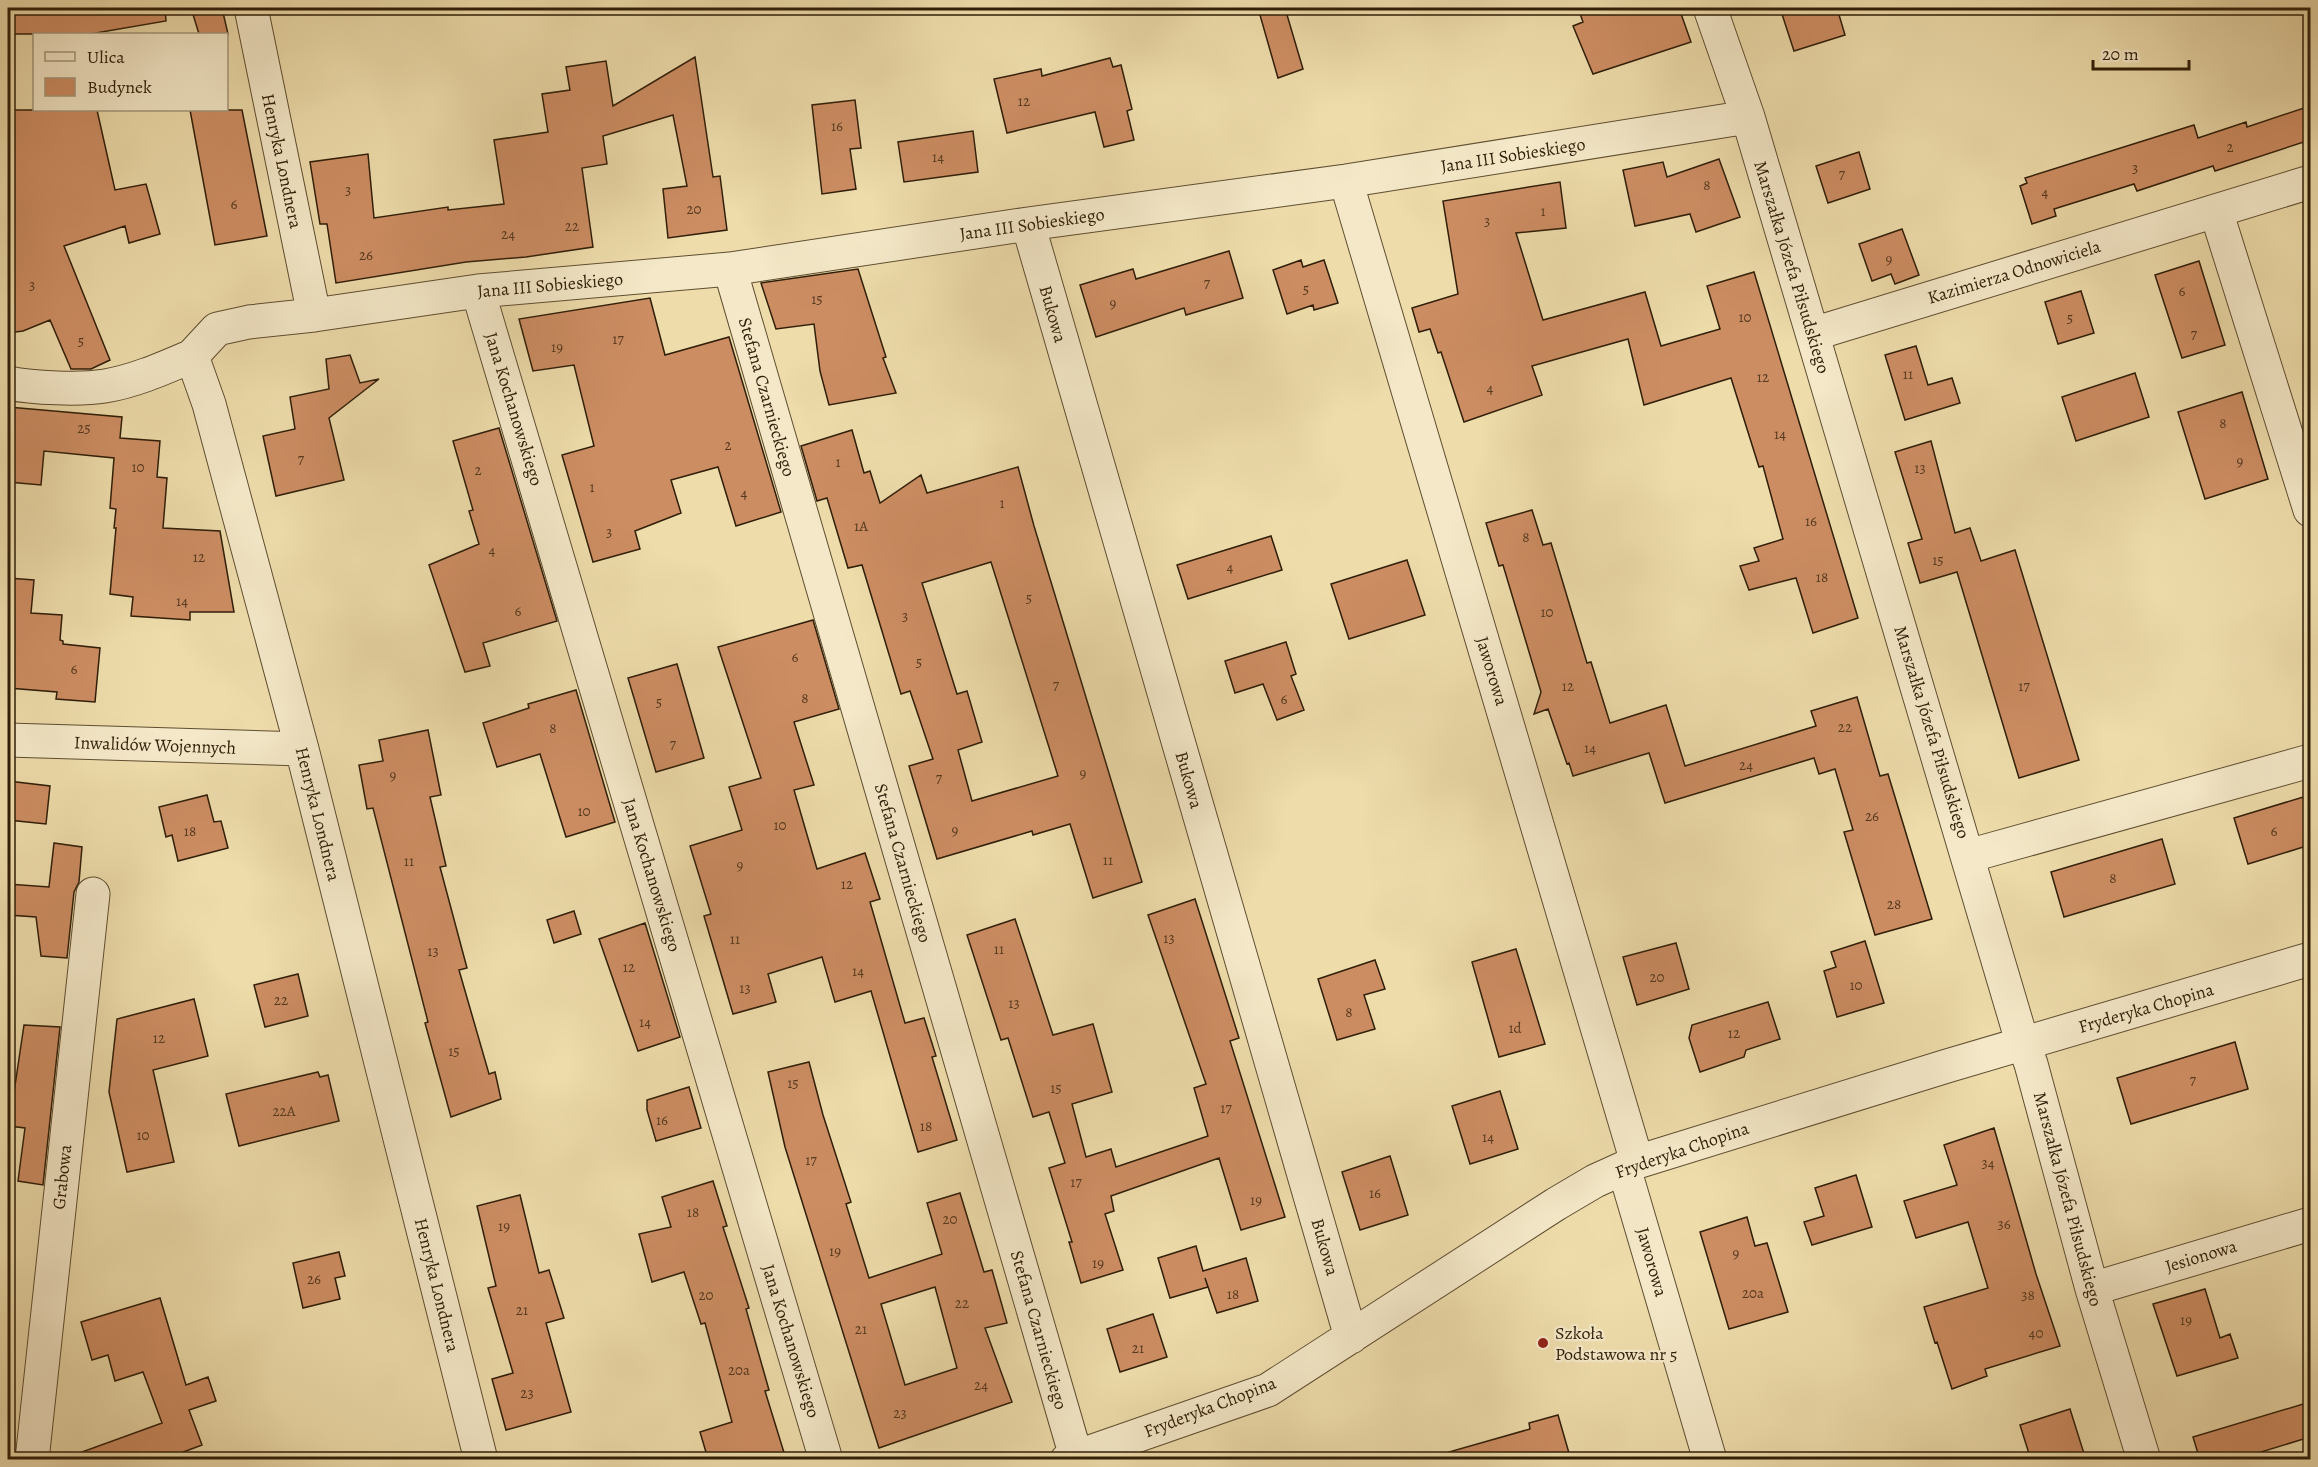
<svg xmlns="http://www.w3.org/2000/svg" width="2318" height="1467" viewBox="0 0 2318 1467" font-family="Alegreya,serif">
<rect width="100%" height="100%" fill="#eedcab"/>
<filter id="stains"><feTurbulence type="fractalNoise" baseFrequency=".00333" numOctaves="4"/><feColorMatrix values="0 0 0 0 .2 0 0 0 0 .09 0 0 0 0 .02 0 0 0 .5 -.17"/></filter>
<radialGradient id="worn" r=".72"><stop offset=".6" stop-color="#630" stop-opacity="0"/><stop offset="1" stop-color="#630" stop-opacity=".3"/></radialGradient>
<!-- building -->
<path fill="#cd8d63" stroke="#2f1e08" stroke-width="1.5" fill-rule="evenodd" d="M8 8H165L166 21 90 34H8Z
M191 8H222L228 34H199Z
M1258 8H1285L1303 69 1278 78Z
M1578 8H1679L1691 42 1593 74 1573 26 1583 22Z
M1780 8H1837L1845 35 1794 51Z
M695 57 713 177 720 176 727 230 668 238 663 189 687 186 673 115 603 136 607 164 582 168 593 247 526 257 466 262 336 283 327 224H320L310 162 368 154 374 218 448 207V210L504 204 494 140 548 132 542 94 570 90 566 67 606 61 613 106Z
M1110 58 1113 67 1121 65 1132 109 1127 111 1134 140 1104 147 1095 112 1007 133 994 79 1041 69 1042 76Z
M855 100 861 148 850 149 856 189 822 194 812 105Z
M2310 106V140L2215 171 2213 166 2137 191 2134 184 2054 209 2056 216 2032 224 2020 186 2027 183 2025 178 2194 125 2198 138 2246 122 2247 127Z
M10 110H97L115 190 146 184 160 234 129 243 125 226 64 246 110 360 91 369H71L50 320 23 331 8 333V119L12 118Z
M190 110H242L267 236 215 245Z
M973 131 978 172 904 182 898 142Z
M1859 152 1870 189 1828 203 1816 166Z
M1719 159 1740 217 1696 232 1690 214 1635 226 1623 170 1663 162 1667 177Z
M1560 182 1566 228 1516 233 1543 320 1645 292 1661 346 1720 329 1707 286 1754 272 1858 618 1813 633 1796 578 1749 590 1740 566 1759 561 1754 548 1783 539 1763 466 1759 467 1731 378 1644 405 1628 339 1532 366 1542 395 1464 422 1441 352 1438 353 1430 329 1419 332 1412 308 1458 294 1443 201Z
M1902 229 1919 275 1895 284 1891 274 1872 281 1859 244Z
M1229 251 1243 298 1186 315 1184 308 1096 337 1080 285 1133 269 1136 279Z
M1301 260 1303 267 1324 260 1338 303 1314 310 1313 305 1287 314 1273 270Z
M2199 261 2225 345 2182 358 2155 275Z
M858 269 886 357 883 358 896 393 829 405 820 371 814 324 776 329 761 283Z
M2081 291 2094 333 2058 344 2045 302Z
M650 298 665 355 729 337 781 512 736 526 718 467 671 480 681 513 635 531 640 549 593 562 562 455 594 446 574 365 533 371 519 319Z
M1916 346 1928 385 1952 378 1960 403 1905 420 1885 355Z
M350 355 360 383 379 379 329 418 344 480 276 496 263 436 295 429 290 397 329 389 326 359Z
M2135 373 2149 417 2076 441 2062 397Z
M2242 392 2268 479 2205 499 2178 412Z
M8 407 122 417 120 438 160 441 157 477 167 478 163 528 220 531 234 612H190V620L131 616 133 597 110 594 116 528H114L116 509 110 508 114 458 44 451 41 485 8 482Z
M499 428 557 621 483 643 490 666 465 672 429 565 479 544 469 511 473 510 453 441Z
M852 430 864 473 870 471 880 503 921 475 927 493 1018 467 1034 526 1142 882 1093 898 1070 824 1033 835 1032 831 937 859 909 766 933 759 910 691 901 694 862 565 848 568 827 498 817 501 801 446ZM991 562 1058 776 972 801 958 750 982 742 967 691 957 694 922 583Z
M1931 441 1955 533 1970 528 1981 561 2015 550 2079 760 2019 778 1957 572 1920 583 1908 543 1922 539 1895 452Z
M1532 510 1543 545 1551 543 1587 663 1591 662 1610 723 1666 705 1685 766 1816 726 1811 711 1857 697 1880 776 1888 774 1932 919 1875 935 1844 832 1853 830 1835 769 1819 774 1814 758 1665 803 1649 753 1573 776 1569 763 1567 764 1548 709 1534 714 1541 692 1503 565 1499 566 1486 523Z
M1271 536 1282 570 1188 599 1177 565Z
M1407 560 1425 615 1349 639 1331 584Z
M8 578 34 580 31 613 62 615 60 640 63 641V644L100 648 95 702 56 699 57 692 8 688Z
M813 620 839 709 794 722 814 785 794 790 817 869 865 853 880 899 870 902 905 1023 924 1018 936 1056 932 1057 957 1140 918 1152 871 991 835 1002 822 957 768 974 776 1002 733 1014 704 916 711 914 690 846 742 830 729 787 761 778 718 647Z
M1286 642 1296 674 1291 676 1304 710 1277 720 1263 684 1235 693 1225 661Z
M677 664 704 758 656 772 628 678Z
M576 690 615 822 566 837 540 754 497 767 483 723 529 708 528 704Z
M428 730 441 795 430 797 446 866 440 867 467 968 459 970 489 1074 495 1072 501 1099 451 1117 425 1023 428 1022 373 808 367 809 359 765 383 761 379 740Z
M8 781 50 786 46 824 8 820Z
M207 795 214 822 221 821 228 848 178 861 172 835 166 837 159 807Z
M2310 795V845L2248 864 2234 818Z
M2162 839 2175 884 2064 917 2051 872Z
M54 843 82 847 79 882 74 892 67 958 41 956 36 917 8 915V884L49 887Z
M1195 899 1239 1038 1230 1041 1285 1217 1241 1230 1219 1158 1111 1196 1114 1211 1105 1214 1123 1270 1081 1283 1069 1242H1072L1049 1168 1065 1163 1049 1112 1033 1117 1008 1038 1001 1040 967 935 1015 919 1053 1035 1093 1024 1112 1092 1072 1104 1086 1157 1111 1149 1116 1167 1208 1136 1194 1088 1206 1084 1148 915Z
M574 911 581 934 554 943 547 920Z
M645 923 680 1037 638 1051 599 939Z
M1865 941 1884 1003 1837 1017 1824 971 1836 967 1831 952Z
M1676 943 1689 989 1637 1005 1623 957Z
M1516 949 1545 1044 1499 1057 1472 962Z
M1375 960 1385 989 1364 995 1375 1029 1337 1040 1318 979Z
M298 974 308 1016 265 1027 254 985Z
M194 999 208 1056 153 1070 174 1162 127 1172 109 1092 117 1019Z
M1768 1002 1780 1039 1746 1050 1744 1057 1700 1072 1689 1038 1692 1025Z
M24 1025 60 1027 43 1185 18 1181 25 1128 9 1126Z
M2235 1042 2248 1089 2131 1124 2117 1078Z
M809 1062 823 1115 851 1202 846 1204 869 1278 942 1254 927 1203 960 1193 984 1272 992 1270 1007 1323 985 1328 1012 1402 879 1448 785 1147 768 1072ZM935 1287 957 1368 905 1385 881 1304Z
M318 1072 320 1077 328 1075 339 1121 239 1146 226 1094Z
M689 1087 701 1128 656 1141 647 1110V1100Z
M1500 1091 1518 1149 1470 1164 1452 1106Z
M1994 1128 2036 1274 2060 1346 1985 1369 1987 1376 1952 1389 1937 1342 1935 1343 1924 1307 1988 1288 1968 1222 1916 1238 1904 1201 1957 1185 1944 1145Z
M1390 1156 1408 1215 1360 1230 1342 1172Z
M1856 1175 1872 1227 1812 1245 1804 1222 1824 1216 1815 1188Z
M713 1181 727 1226 723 1227 749 1308 746 1309 769 1390 765 1391 786 1459H708L700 1432 732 1422 705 1323 701 1324 684 1272 652 1282 639 1234 671 1227 662 1197Z
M520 1195 539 1273 549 1270 564 1318 546 1323 571 1412 506 1430 492 1379 513 1373 488 1288 496 1286 477 1206Z
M1747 1217 1755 1246 1767 1243 1788 1312 1729 1329 1700 1232Z
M1196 1246 1203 1271 1246 1258 1258 1301 1217 1313 1205 1278 1208 1287 1170 1298 1158 1258Z
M339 1252 345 1276 335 1278 340 1299 303 1308 293 1263Z
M2205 1289 2220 1338 2230 1334 2238 1358 2177 1376 2153 1304Z
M160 1298 186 1385 208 1377 216 1401 189 1410 202 1445 162 1460H72L71 1456 162 1423 143 1372 115 1381 108 1355 92 1360 81 1322Z
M1153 1314 1167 1357 1120 1372 1107 1329Z
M2310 1402V1437L2235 1460H2200L2193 1437Z
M2070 1409 2086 1460H2031L2020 1425Z
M1558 1415 1571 1460H1450L1449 1452 1530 1429 1529 1423Z"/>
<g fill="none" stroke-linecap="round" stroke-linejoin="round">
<!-- minor casing -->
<g stroke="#5f4e31" stroke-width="35">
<path id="minor" d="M251 8 314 315
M1710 8 1748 117 2018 1028 2031 1064 2092 1289 2144 1460
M1346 181 1637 1162
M2216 211 2310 510
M1028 224 1351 1337
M730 269 1077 1460
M478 291 826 1460
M1813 334 2310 182
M192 356 217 329 249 322 314 315 478 291 730 269 1028 224 1346 181 1748 117
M8 383C33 388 80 390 105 386 135 381 164 368 192 356L209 404 302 749 481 1460
M8 740 302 749
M1968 856 2310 761
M1624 1168 1710 1460
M2092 1289 2310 1224
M32 1460 93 894
M1067 1460 1268 1390 1556 1204 1595 1181 1637 1162 1947 1066 2310 959"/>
</g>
<!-- minor -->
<use href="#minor" stroke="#f4e8c8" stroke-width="33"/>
</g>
<!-- markers -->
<circle fill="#8f2418" stroke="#f4e8c8" stroke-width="2" cx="1543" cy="1343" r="6"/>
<g text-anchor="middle" stroke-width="4.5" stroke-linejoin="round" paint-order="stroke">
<!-- number labels -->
<g font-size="15" fill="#563a1f">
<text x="1024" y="106">12</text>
<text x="837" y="131">16</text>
<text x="2230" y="152">2</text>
<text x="938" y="162">14</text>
<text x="2135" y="173">3</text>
<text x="1842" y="179">7</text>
<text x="1707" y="190">8</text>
<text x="348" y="195">3</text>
<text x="2045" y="197">4</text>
<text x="234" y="209">6</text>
<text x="694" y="214">20</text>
<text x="1543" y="216">1</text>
<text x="1487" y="226">3</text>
<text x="572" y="231">22</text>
<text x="508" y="239">24</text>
<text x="366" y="260">26</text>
<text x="1889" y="264">9</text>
<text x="1207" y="288">7</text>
<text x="32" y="290">3</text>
<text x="1306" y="294">5</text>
<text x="2182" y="296">6</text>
<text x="817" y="304">15</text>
<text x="1113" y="308">9</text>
<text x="1745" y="322">10</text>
<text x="2070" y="323">5</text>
<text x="2194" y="339">7</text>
<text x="618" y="344">17</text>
<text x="81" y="346">5</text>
<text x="557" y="352">19</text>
<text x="1908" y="379">11</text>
<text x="1763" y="382">12</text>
<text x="1490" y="393">4</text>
<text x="2223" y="428">8</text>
<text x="84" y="433">25</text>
<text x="1780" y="439">14</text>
<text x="728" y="450">2</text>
<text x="301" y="464">7</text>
<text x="2240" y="466">9</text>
<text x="838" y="467">1</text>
<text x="138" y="472">10</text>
<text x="1920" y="473">13</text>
<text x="478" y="475">2</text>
<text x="592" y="492">1</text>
<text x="744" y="498">4</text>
<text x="1002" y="508">1</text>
<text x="1811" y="526">16</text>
<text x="861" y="531">1A</text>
<text x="609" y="537">3</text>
<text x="1526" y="542">8</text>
<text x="492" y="555">4</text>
<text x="199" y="562">12</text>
<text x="1938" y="565">15</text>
<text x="1230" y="572">4</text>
<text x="1822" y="582">18</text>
<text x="1029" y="603">5</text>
<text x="182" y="606">14</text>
<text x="518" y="616">6</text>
<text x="1547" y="617">10</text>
<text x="905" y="621">3</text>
<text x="795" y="662">6</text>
<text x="919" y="667">5</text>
<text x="74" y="674">6</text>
<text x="1056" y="690">7</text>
<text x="1568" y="691">12</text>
<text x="2024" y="691">17</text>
<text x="805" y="703">8</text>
<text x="1284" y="704">6</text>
<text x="659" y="707">5</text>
<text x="1845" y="732">22</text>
<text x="553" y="733">8</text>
<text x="673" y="749">7</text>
<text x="1590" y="753">14</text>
<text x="1746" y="770">24</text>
<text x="1083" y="778">9</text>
<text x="393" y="780">9</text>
<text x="939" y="783">7</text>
<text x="584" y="816">10</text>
<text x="1872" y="821">26</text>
<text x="780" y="830">10</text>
<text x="955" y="835">9</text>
<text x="190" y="836">18</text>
<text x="2274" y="836">6</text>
<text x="1108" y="865">11</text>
<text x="409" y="866">11</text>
<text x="740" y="870">9</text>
<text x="2113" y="883">8</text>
<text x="847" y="889">12</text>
<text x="1894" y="909">28</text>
<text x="1169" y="943">13</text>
<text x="735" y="944">11</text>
<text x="999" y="954">11</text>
<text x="433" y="956">13</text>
<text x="629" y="972">12</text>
<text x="858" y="976">14</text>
<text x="1657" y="982">20</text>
<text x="1856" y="990">10</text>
<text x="745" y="993">13</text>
<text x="281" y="1005">22</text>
<text x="1014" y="1008">13</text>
<text x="1349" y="1017">8</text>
<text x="645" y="1027">14</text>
<text x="1515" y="1033">1d</text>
<text x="1734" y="1038">12</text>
<text x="159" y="1043">12</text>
<text x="454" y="1056">15</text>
<text x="2193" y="1085">7</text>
<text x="793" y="1088">15</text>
<text x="1056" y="1093">15</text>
<text x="1226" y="1113">17</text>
<text x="284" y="1116">22A</text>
<text x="662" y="1125">16</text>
<text x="926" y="1131">18</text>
<text x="143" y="1140">10</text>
<text x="1488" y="1142">14</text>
<text x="811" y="1165">17</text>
<text x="1988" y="1168">34</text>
<text x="1076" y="1187">17</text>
<text x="1375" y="1198">16</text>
<text x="1256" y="1205">19</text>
<text x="693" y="1217">18</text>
<text x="950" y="1224">20</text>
<text x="2004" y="1229">36</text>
<text x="504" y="1231">19</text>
<text x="835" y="1256">19</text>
<text x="1736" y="1258">9</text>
<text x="1098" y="1268">19</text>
<text x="314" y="1284">26</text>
<text x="1753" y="1298">20a</text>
<text x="1233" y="1299">18</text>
<text x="706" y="1300">20</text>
<text x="2028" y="1300">38</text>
<text x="962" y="1308">22</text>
<text x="522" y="1315">21</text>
<text x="2186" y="1325">19</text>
<text x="861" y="1334">21</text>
<text x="2036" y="1338">40</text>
<text x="1138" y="1353">21</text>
<text x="739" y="1375">20a</text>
<text x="981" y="1390">24</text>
<text x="527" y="1398">23</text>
<text x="900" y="1418">23</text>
</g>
<!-- street labels -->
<g font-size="18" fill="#2f1e08" stroke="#f4e8c8">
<text transform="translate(1513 155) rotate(-9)" y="6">Jana III Sobieskiego</text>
<text transform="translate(282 161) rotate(78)" y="6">Henryka Londnera</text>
<text transform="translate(1032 224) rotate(-8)" y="6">Jana III Sobieskiego</text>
<text transform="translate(1792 267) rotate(73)" y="6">Marszałka Józefa Piłsudskiego</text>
<text transform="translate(2014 272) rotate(-17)" y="6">Kazimierza Odnowiciela</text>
<text transform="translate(550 285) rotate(-5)" y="6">Jana III Sobieskiego</text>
<text transform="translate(1053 314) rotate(74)" y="6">Bukowa</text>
<text transform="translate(767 397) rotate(74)" y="6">Stefana Czarnieckiego</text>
<text transform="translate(514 409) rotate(73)" y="6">Jana Kochanowskiego</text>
<text transform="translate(1492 671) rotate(73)" y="6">Jaworowa</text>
<text transform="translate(1932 732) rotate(73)" y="6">Marszałka Józefa Piłsudskiego</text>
<text transform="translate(155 745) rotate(2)" y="6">Inwalidów Wojennych</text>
<text transform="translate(1189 780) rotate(74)" y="6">Bukowa</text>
<text transform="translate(318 814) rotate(76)" y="6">Henryka Londnera</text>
<text transform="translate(903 863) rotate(74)" y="6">Stefana Czarnieckiego</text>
<text transform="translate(652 875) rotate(73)" y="6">Jana Kochanowskiego</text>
<text transform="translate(2146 1008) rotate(-16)" y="6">Fryderyka Chopina</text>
<text transform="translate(1682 1150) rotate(-19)" y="6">Fryderyka Chopina</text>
<text transform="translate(62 1177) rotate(-84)" y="6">Grabowa</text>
<text transform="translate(2068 1199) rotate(75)" y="6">Marszałka Józefa Piłsudskiego</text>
<text transform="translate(1325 1247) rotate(74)" y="6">Bukowa</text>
<text transform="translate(2201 1256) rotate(-17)" y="6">Jesionowa</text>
<text transform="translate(1652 1262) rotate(74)" y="6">Jaworowa</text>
<text transform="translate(437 1285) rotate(76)" y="6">Henryka Londnera</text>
<text transform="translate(1039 1330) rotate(74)" y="6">Stefana Czarnieckiego</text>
<text transform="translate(791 1341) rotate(73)" y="6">Jana Kochanowskiego</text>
<text transform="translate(1210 1407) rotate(-21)" y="6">Fryderyka Chopina</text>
</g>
<!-- poi labels -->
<g font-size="18" fill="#2f1e08" stroke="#f4e8c8" text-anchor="start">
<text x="1555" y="1339">Szkoła<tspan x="1555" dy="21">Podstawowa nr 5</tspan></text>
</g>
</g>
<!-- margin -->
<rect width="2318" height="1467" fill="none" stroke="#eedcab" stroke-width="30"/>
<rect x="9" y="9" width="2300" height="1449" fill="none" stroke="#2f1e08" stroke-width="3"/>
<rect x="15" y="15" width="2288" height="1437" fill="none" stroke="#2f1e08" stroke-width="1.5"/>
<!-- legend -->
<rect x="33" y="33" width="195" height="78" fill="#f4e8c8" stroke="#a5977b" stroke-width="1.5"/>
<rect x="45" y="52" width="30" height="9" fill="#f4e8c8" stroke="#a5977b" stroke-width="1.5"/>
<text x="87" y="63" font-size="18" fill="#2f1e08">Ulica</text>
<rect x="45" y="78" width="30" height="18" fill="#cd8d63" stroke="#a5977b" stroke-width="1.5"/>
<text x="87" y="93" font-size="18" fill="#2f1e08">Budynek</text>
<!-- scale -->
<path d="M2093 60v9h96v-9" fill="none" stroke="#2f1e08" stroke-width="3"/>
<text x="2102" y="60" font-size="18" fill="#2f1e08" stroke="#f4e8c8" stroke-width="4.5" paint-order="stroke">20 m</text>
<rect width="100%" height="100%" filter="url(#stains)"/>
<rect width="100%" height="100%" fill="url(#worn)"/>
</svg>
